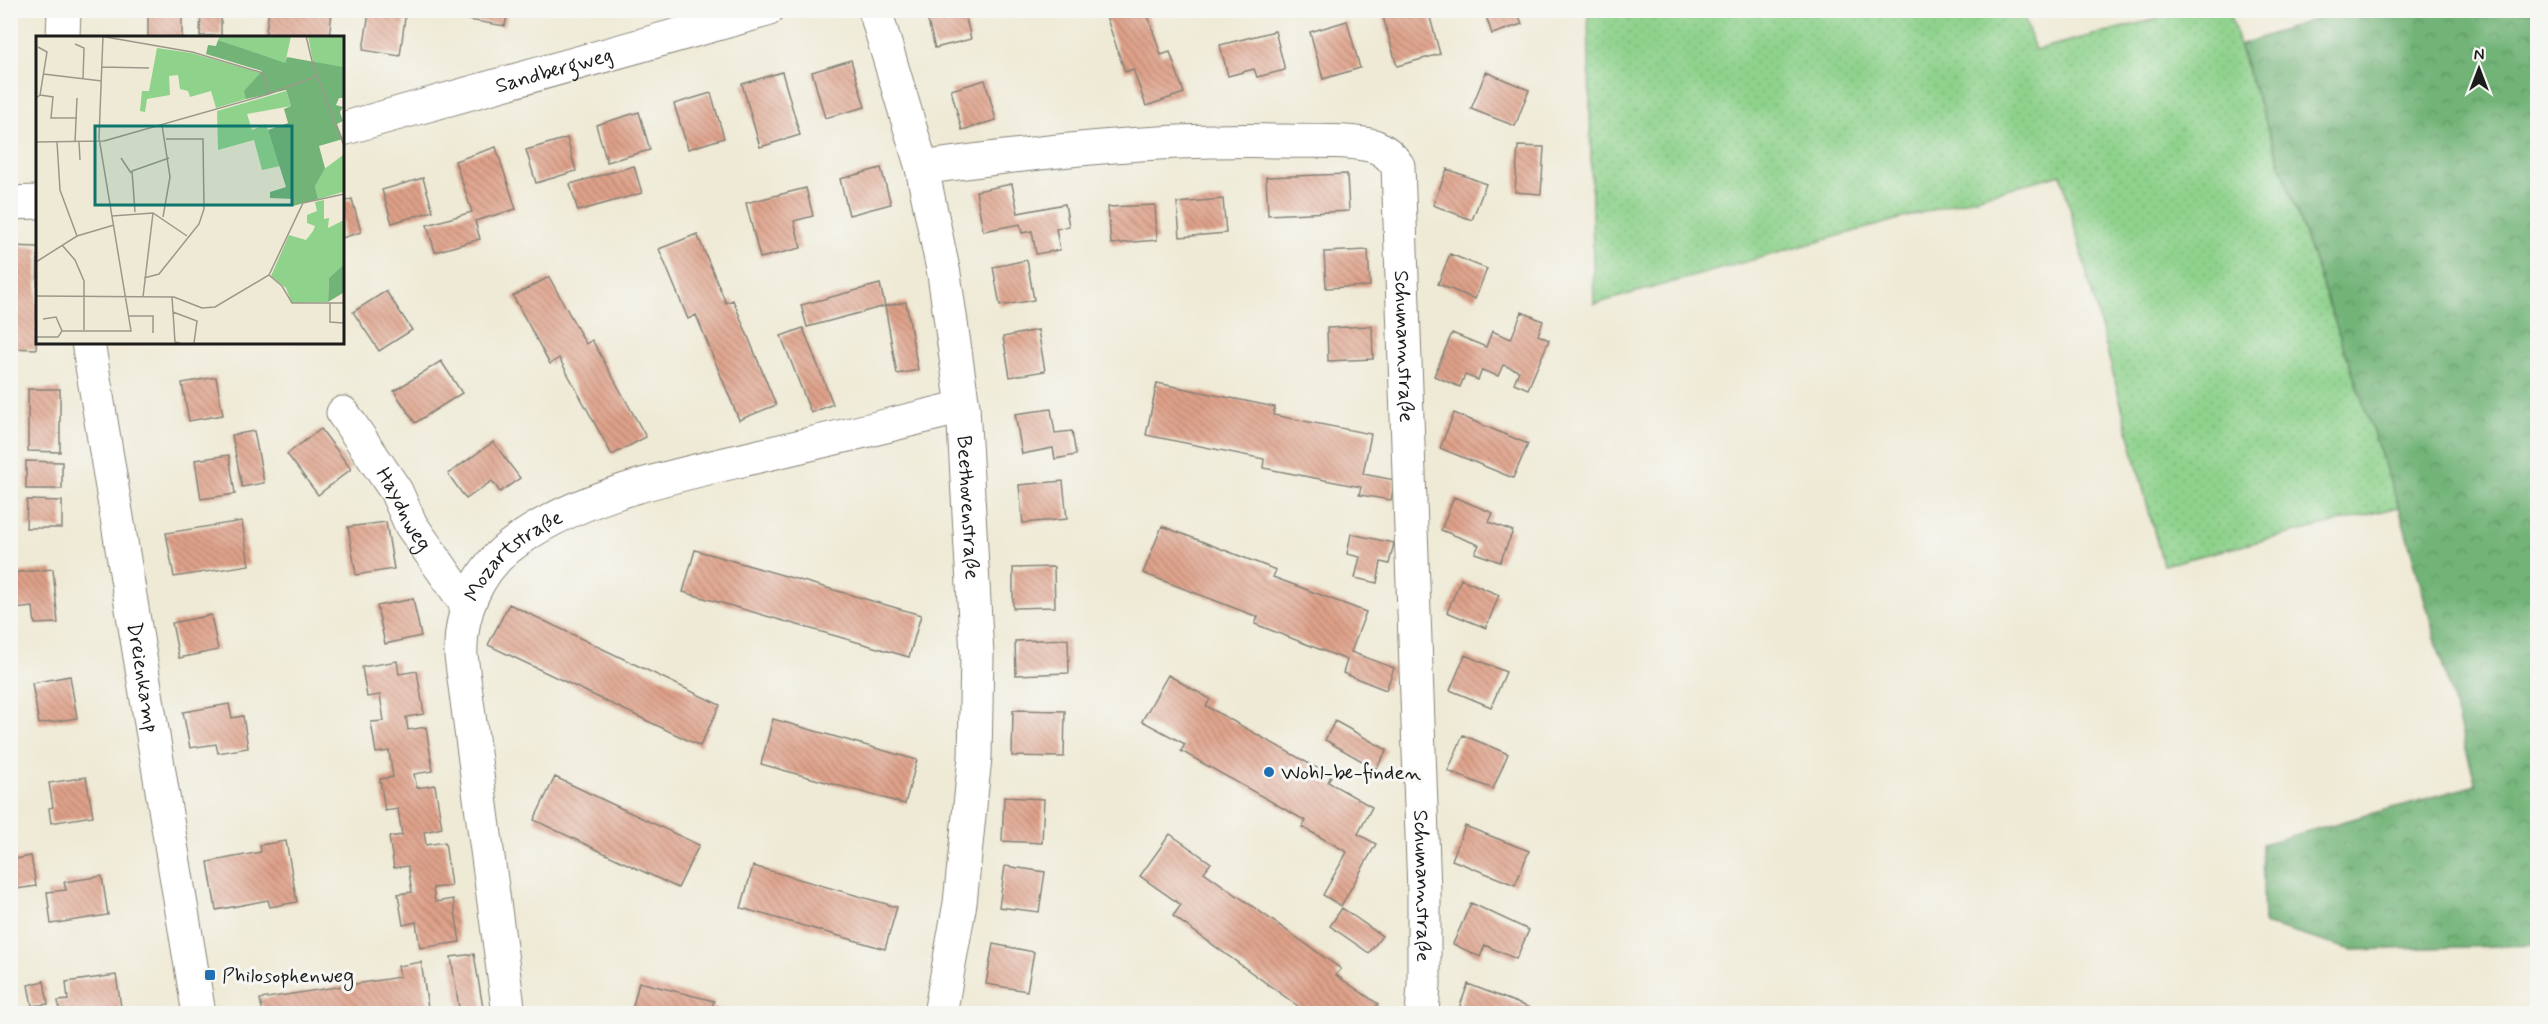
<svg xmlns="http://www.w3.org/2000/svg" width="2548" height="1024" viewBox="0 0 2548 1024" font-family="Mynerve,sans-serif">
<defs>
<pattern id="grass-dots" width="8" height="8" patternUnits="userSpaceOnUse" patternTransform="scale(1.5)"><rect width="8" height="8" fill="#8ed28c"/><path d="M2 2h.1M6 6h.1" fill="none" stroke="#7ab478" stroke-width="1.8" stroke-linecap="round"/></pattern>
<pattern id="forest-crowns" width="20" height="18" patternUnits="userSpaceOnUse" patternTransform="scale(1.5)"><rect width="20" height="18" fill="#72b478"/><path d="M2 6a3 3 0 1 1 6 0M12 15a3 3 0 1 1 6 0" fill="none" stroke="#5d9262"/></pattern>
<pattern id="building-back-hatch" width="6" height="6" patternUnits="userSpaceOnUse" patternTransform="scale(1.5)"><rect width="6" height="6" fill="#dfa189"/><path d="M-1 5l2 2M0 0l6 6M5-1l2 2" fill="none" stroke="#b4826f"/></pattern>
</defs>
<rect width="100%" height="100%" fill="#f6f6f2"/>
<filter id="ink" filterUnits="userSpaceOnUse"><feTurbulence type="fractalNoise" baseFrequency=".0167" numOctaves="2"/><feDisplacementMap in="SourceGraphic" scale="12" xChannelSelector="R" yChannelSelector="G"/><feConvolveMatrix kernelMatrix="1 2 1 2 8 2 1 2 1" color-interpolation-filters="sRGB"/></filter>
<filter id="wash" filterUnits="userSpaceOnUse"><feTurbulence type="fractalNoise" baseFrequency=".008" numOctaves="4" result="noise"/><feDisplacementMap in="SourceGraphic" scale="24" xChannelSelector="R" yChannelSelector="G"/><feGaussianBlur stdDeviation="1.35" result="paint"/><feColorMatrix in="noise" values="0 0 0 0 0 0 0 0 0 0 0 0 0 0 0 0 0 1.4 0 .05"/><feComposite in="paint" operator="in"/></filter>
<g filter="url(#wash)">
<rect width="100%" height="100%" fill="#efead5"/>
<!-- grass -->
<path fill="url(#grass-dots)" stroke="#557754" stroke-width="1.5" d="M1588 11H2022L2035 50 2187 11H2230L2239 45 2399 507 2163 565 2061 174 1594 304Z"/>
<!-- forest -->
<path fill="url(#forest-crowns)" stroke="#47684a" stroke-width="1.5" d="M2340 11H2537V945L2352 950 2264 924 2262 844 2476 785 2399 507 2239 45Z"/>
<g id="blocks">
<!-- building -->
<path fill="url(#building-back-hatch)" d="M148 10H182V38H148Z
M201 10H221V36H200Z
M269 10 332 12 329 38H265Z
M381 10H406L400 56 363 50 369 13 380 14Z
M470 10H508L505 26 468 20Z
M925 10H964L971 39 935 48Z
M1104 10H1146L1161 55 1170 52 1184 93 1146 106 1133 69 1125 72Z
M1381 10H1428L1440 54 1397 66Z
M1484 10H1517L1522 24 1492 34Z
M1347 21 1360 68 1323 79 1310 32Z
M1275 31 1285 70 1257 77 1254 69 1228 76 1220 45Z
M851 60 865 107 825 118 812 72Z
M782 72 800 135 760 147 742 84Z
M1486 72 1529 90 1515 126 1471 109Z
M985 80 996 120 962 130 951 90Z
M711 93 724 138 688 149 674 104Z
M639 112 650 150 607 162 596 125Z
M567 138 576 171 536 183 526 150Z
M1518 146 1544 147 1541 194 1515 192Z
M496 147 516 209 475 221 480 239 435 252 427 225 472 212 455 161Z
M634 166 642 193 578 211 570 184Z
M881 168 891 204 849 215 840 179Z
M1447 169 1486 184 1472 220 1433 205Z
M1347 174 1349 211 1268 215 1266 177Z
M423 178 433 211 392 223 382 190Z
M1012 184 1018 213 1065 204 1069 226 1056 229 1060 250 1036 254 1032 231 1022 233 1020 224 983 231 976 191Z
M806 188 813 216 794 221 801 248 760 258 746 203Z
M352 199 361 232 342 238V202Z
M1223 199 1226 233 1180 237 1177 203Z
M1155 205 1157 240 1111 244 1108 207Z
M697 234 726 303 733 300 776 405 739 420 696 315 688 319 659 249Z
M10 246 38 247 36 349 10 348Z
M1368 250 1370 286 1326 288 1324 252Z
M1450 254 1487 269 1475 299 1438 284Z
M1027 260 1034 300 1000 306 993 267Z
M549 277 586 344 592 340 646 437 612 455 559 358 550 364 513 296Z
M880 284 885 306 807 327 801 305Z
M386 291 412 330 379 351 353 312Z
M906 302 918 370 897 374 885 306Z
M1522 312 1543 321 1538 335 1549 340 1528 389 1514 383 1519 371 1503 365 1498 376 1482 370 1478 380 1465 375 1460 387 1434 376 1452 333 1486 347 1492 331 1511 339Z
M1372 326 1373 359 1328 361 1327 328Z
M803 328 833 404 811 413 781 336Z
M1038 330 1045 371 1010 377 1003 337Z
M441 361 462 393 415 423 394 391Z
M216 377 223 415 189 421 182 383Z
M1157 383 1275 407 1273 415 1371 434 1363 474 1395 480 1391 500 1359 495 1361 487 1263 468 1264 459 1146 435Z
M28 389H60V452L28 451Z
M1051 409 1055 433 1072 431 1076 455 1055 459 1053 448 1022 454 1015 414Z
M1454 413 1528 444 1513 478 1440 448Z
M321 429 351 469 318 495 287 454Z
M254 431 264 483 242 487 232 435Z
M493 442 520 478 500 492 492 481 466 499 448 474Z
M229 455 235 494 201 499 195 460Z
M26 461 62 462V489H26Z
M1063 481 1067 519 1023 523 1019 485Z
M1454 497 1493 513 1489 522 1513 531 1500 562 1475 553 1479 545 1441 530Z
M27 500 62 501V528H26Z
M242 521 249 565 174 577 166 533Z
M386 522 394 569 356 575 348 527Z
M1162 526 1276 570 1273 577 1366 612 1351 652 1394 668 1386 690 1343 673 1347 660 1255 624 1258 617 1143 573Z
M1351 534 1394 543 1389 564 1381 562 1377 583 1355 578 1360 557 1347 554Z
M695 550 921 615 909 657 683 592Z
M1054 567 1055 607 1013 608V568Z
M53 569 58 623 35 624 33 607 14 609 11 573Z
M1461 579 1499 595 1486 628 1447 612Z
M413 599 421 636 385 644 377 606Z
M509 604 720 705 700 746 488 645Z
M211 615 218 650 179 658 172 623Z
M1068 639 1069 673 1016 675 1015 641Z
M1465 655 1506 672 1491 707 1450 690Z
M397 661 399 674 417 671 424 714 406 717 408 730 426 727 433 771 414 774 417 788 435 785 442 828 424 832 426 845 445 842 451 886 433 888 435 902 453 899 460 942 420 948 416 922 403 925 398 894 412 892 408 866 394 868 389 837 402 835 398 809 385 811 380 779 393 777 389 751 376 753 371 722 384 721 380 695 367 697 362 667Z
M1168 675 1210 699 1206 706 1331 776 1328 782 1372 807 1358 834 1376 844 1341 906 1323 895 1347 852 1302 827 1306 821 1181 751 1185 744 1142 721Z
M70 676 77 718 39 724 32 683Z
M229 704 232 718 243 716 248 748 218 753 216 744 190 748 183 712Z
M1013 710 1065 711 1064 757 1012 756Z
M773 719 917 760 905 804 761 764Z
M1335 721 1387 750 1376 769 1325 740Z
M1463 735 1508 754 1493 789 1448 771Z
M86 777 93 816 51 823 49 808 53 807 49 783Z
M555 777 699 845 678 888 534 820Z
M1004 797 1044 799 1042 843 1002 841Z
M1465 826 1529 851 1515 885 1452 860Z
M1170 834 1211 863 1204 872 1341 969 1336 975 1378 1004 1371 1014H1309L1173 916 1181 905 1140 876Z
M286 841 297 902 270 907 268 900 216 910 208 862 261 852 260 845Z
M31 856 36 886 10 890V860Z
M753 866 897 907 885 949 741 908Z
M1005 866 1045 872 1039 912 999 907Z
M102 876 108 915 51 924 47 892 66 890 64 882Z
M1471 903 1529 930 1516 959 1485 945 1480 957 1453 944Z
M1342 908 1382 936 1369 953 1330 926Z
M993 944 1034 952 1027 991 986 984Z
M474 954 484 1014H460L451 957Z
M421 962 429 1014H263L260 999 400 977 398 966Z
M116 975 122 1013 60 1014 58 1001 68 1000 66 982Z
M44 981 48 1004 32 1006 28 985Z
M639 982 714 1001 712 1007 734 1014H631Z
M1468 984 1530 1008 1528 1014H1457Z"/>
</g>
</g>
<g filter="url(#ink)">
<use href="#blocks" fill-opacity="0" stroke="#868378" stroke-width="1.5"/>
<g fill="none" stroke-linecap="round" stroke-linejoin="round">
<!-- minor casing -->
<g stroke="#868378" stroke-width="35">
<g id="minor">
<path id="s1" d="M875 10 922 168 944 274 963 407 977 655 975 757 960 903 940 1014"/>
<path d="M63 38 64 10"/>
<path id="s2" d="M342 129 767 10"/>
<path id="s3" d="M922 168C1042 151 1161 138 1284 141 1312 142 1346 139 1374 146 1385 150 1392 157 1398 166L1424 891V984L1422 1014"/>
<path d="M10 203 38 202"/>
<path id="s4" d="M88 342 199 1014"/>
<path id="s5" d="M343 413 396 491 411 525 467 605"/>
<path id="s6" d="M509 1014 461 656C459 616 476 573 509 547 575 495 674 476 755 457 824 441 894 424 963 407"/>
</g>
</g>
<!-- minor -->
<use href="#minor" stroke="#fff" stroke-width="33"/>
</g>
</g>
<!-- markers -->
<g fill="#1f6fb2" stroke="#f6f6f2" stroke-width="2">
<circle cx="1269" cy="772" r="6"/>
<rect x="204" y="969" width="12" height="12" rx="3"/>
</g>
<g text-anchor="middle" stroke-width="6" stroke-linejoin="round" paint-order="stroke">
<!-- street labels -->
<g font-size="21" fill="#1c1c1c" stroke="#f6f6f2">
<text dy="7" stroke="none"><textPath href="#s2" startOffset="220">Sandbergweg</textPath></text>
<text dy="7" stroke="none"><textPath href="#s3" startOffset="666">Schumannstraße</textPath></text>
<text dy="7" stroke="none"><textPath href="#s1" startOffset="508">Beethovenstraße</textPath></text>
<text dy="7" stroke="none"><textPath href="#s5" startOffset="114">Haydnweg</textPath></text>
<text dy="7" stroke="none"><textPath href="#s6" startOffset="482">Mozartstraße</textPath></text>
<text dy="7" stroke="none"><textPath href="#s4" startOffset="340">Dreienkamp</textPath></text>
<text dy="7" stroke="none"><textPath href="#s3" startOffset="1206">Schumannstraße</textPath></text>
</g>
<!-- poi labels -->
<g font-size="21" fill="#1c1c1c" stroke="#f6f6f2" text-anchor="start">
<text x="1281" y="779">Wohl-be-finden</text>
<text x="222" y="982">Philosophenweg</text>
</g>
</g>
<!-- overview -->
<g transform="translate(36 36)">
<rect width="308" height="308" fill="#efead5"/>
<path d="M184 0H255L249 28 182 4ZM272 0H307V40L277 26ZM121 12 155 17 225 37 213 50 210 63 180 72 175 55 154 61 152 55 144 53 142 39 133 40 134 59 111 63 109 76 104 75 106 55H113ZM250 55 255 70 211 78 216 94 230 88 244 130 226 134 218 104 182 114 181 75ZM307 119V156L282 163 279 150 283 137ZM288 164V183L293 182 292 192 308 184 307 229 293 242 292 266 256 267 250 252 235 240 253 199 270 204 277 195 279 190 271 187V179L281 175 279 166Z" fill="#8ed28c"/>
<path d="M182 4 249 27 251 21 307 31V62H303L300 69 307 71 304 76 307 85 301 88 307 103 283 110 289 132 279 150 282 163 257 170 256 163 234 162V156L250 151 232 94 252 87 248 73 255 70 250 54 210 63 208 55 226 35 170 18 172 9 180 10ZM307 229V257L292 266 293 242Z" fill="#72b478"/>
<path fill="none" stroke="#9b988b" stroke-width="1.5" d="M64 0 156 16 227 37 233 58M270 0 277 29 308 110M39 8 48 12 47 43M66 31 113 32M7 38 66 45M4 59 17 61 15 82H41M0 62 4 59 11 16 2 11M126 89 134 141 127 181M0 106 68 105 233 58 281 40M21 106 24 154 41 200M39 106 41 62M43 106 44 124M85 122 95 137M99 176 96 135 133 122M76 180 117 177 151 200M26 209 39 224 48 245V294M0 226 41 200 78 189M233 239 246 250 256 267H308M108 242 123 238 163 188 168 173 167 103H130M0 260 138 261 166 272 179 271 233 239 267 167 308 158M107 261 117 177M136 261 139 306 144 307M294 267V286L307 287M137 276 161 285 158 307M92 280H117V297M26 295H95L63 102 67 0M0 301H22L26 295 20 281 7 283"/>
<path fill="#0f766e" fill-opacity="0.15" stroke="#0f766e" stroke-width="3" d="M59 90H256V169H59Z"/>
<rect width="308" height="308" fill="none" stroke="#1c1c1c" stroke-width="3"/>
</g>
<!-- margin -->
<rect width="2548" height="1024" fill="none" stroke="#f6f6f2" stroke-width="36"/>
<!-- north arrow -->
<g transform="translate(2479 69)" stroke="#f6f6f2" stroke-width="4.5" paint-order="stroke">
<path d="M0-4.5L10 22L0 15L-10 22Z" fill="#1c1c1c"/>
<text y="-9" font-size="16" font-weight="bold" text-anchor="middle" fill="#1c1c1c">N</text>
</g>
</svg>
